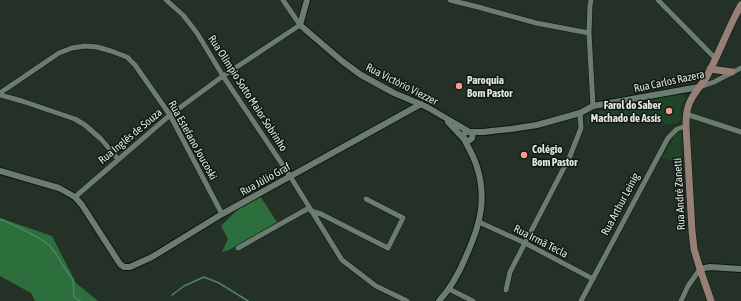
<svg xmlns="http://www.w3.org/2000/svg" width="741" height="301" viewBox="0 0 741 301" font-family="'Asap Condensed',sans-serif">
<rect width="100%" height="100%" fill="#243126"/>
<!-- green -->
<path fill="#1f4427" d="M679 94 682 95 685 97C684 101 682 103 681 106 680 111 681 115 682 119L677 123 667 125 655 119 628 121 627 117 587 125 586 116 617 106Z
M679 131 681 133 682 163 662 158 676 133Z"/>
<!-- forest -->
<path fill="#2c6f3d" d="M260 196 277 222 229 250 222 252 228 239 221 226 240 207Z
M0 218 52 236 76 283 98 301H35L31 293 0 276Z"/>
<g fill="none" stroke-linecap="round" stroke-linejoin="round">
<!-- stream -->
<path stroke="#4f8460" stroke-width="1.5" d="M0 219 18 227 39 238 49 245 57 255 62 264 73 280 74 297 80 301
M172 295 184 286 204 277 219 283 248 301"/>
<!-- minor casing -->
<g stroke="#0d180f" stroke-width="6">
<path id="minor" d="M166 0 183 15 197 33 223 76 290 176 342 260 376 286 407 301
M450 0 478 7 536 23 589 33
M591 0 590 5 589 33 593 106
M658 0 715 58
M700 87 714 82 741 68
M0 93 59 53 72 48 85 46 97 47 111 51 127 57 135 65 170 115 222 214
M0 95 22 101 75 119 85 125 101 139 118 159
M686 114 741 132
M75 197 170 115 223 76 300 25 283 0
M311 211 321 214 388 248 403 218 366 199
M479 222 525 243 593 279
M238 248 309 208
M449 289 473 301
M506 290 510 272 570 156 581 128 580 113
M581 301 668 138 677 129 686 126
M681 301 688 286 700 269"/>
</g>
<!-- tertiary casing -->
<g stroke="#0d180f" stroke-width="8">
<path id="tertiary" d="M307 0 300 25 342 61 361 75 394 93 427 107 468 131
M448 122 463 138
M463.5 136a4.5 4.5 0 1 1 9 0a4.5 4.5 0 1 1-9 0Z
M469 132H483L511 129 537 125 580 113 593 106 699 87
M0 171 59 188 75 197 82 205 120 264 124 267H130L152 257 222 214 421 104
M700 269 710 267 741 269
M439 301C451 288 460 271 467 254 480 225 487 199 477 167 474 157 469 148 464 139"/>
</g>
<!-- secondary casing -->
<g stroke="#0d180f" stroke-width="8">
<path id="secondary" d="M710 69 732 72
M711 301 700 269 694 249 692 231 686 126C686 119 686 113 688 107 691 96 700 87 706 78 719 54 728 28 741 5"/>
</g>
<!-- minor -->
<use href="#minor" stroke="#6d7c70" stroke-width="5"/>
<!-- tertiary -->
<use href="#tertiary" stroke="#6d7c70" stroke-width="6"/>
<!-- secondary -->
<use href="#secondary" stroke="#967f74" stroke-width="7"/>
</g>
<!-- markers -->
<g fill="#f59c94" stroke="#111712" stroke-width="1.5">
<circle cx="459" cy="86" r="4"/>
<circle cx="669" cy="111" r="4"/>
<circle cx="524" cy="155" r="4"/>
</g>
<g text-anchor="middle" stroke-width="3" stroke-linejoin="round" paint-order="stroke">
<!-- poi labels -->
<g font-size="11" font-weight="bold" fill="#dee7df" stroke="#111712" text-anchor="start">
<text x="467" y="84">Paroquia<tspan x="467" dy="13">Bom Pastor</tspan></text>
<text x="661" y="109" text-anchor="end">Farol do Saber<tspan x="661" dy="13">Machado de Assis</tspan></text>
<text x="532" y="153">Colégio<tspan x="532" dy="13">Bom Pastor</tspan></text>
</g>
<!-- street labels -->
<g font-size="11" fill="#dee7df" stroke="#111712">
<text transform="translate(669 81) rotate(-12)" y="4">Rua Carlos Razera</text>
<text transform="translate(402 84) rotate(27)" y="4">Rua Victório Viezzer</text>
<text transform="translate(248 93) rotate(57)" y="4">Rua Olímpio Sotto Maior Sobrinho</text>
<text transform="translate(130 136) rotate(-40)" y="4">Rua Inglês de Souza</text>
<text transform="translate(193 140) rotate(61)" y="4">Rua Estefano Joucoski</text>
<text transform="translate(265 179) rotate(-29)" y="4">Rua Júlio Graf</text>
<text transform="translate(679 194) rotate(-93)" y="4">Rua André Zanetti</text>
<text transform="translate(620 204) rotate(-62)" y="4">Rua Arthur Leinig</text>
<text transform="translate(541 241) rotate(27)" y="4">Rua Irmã Tecla</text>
</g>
</g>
</svg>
